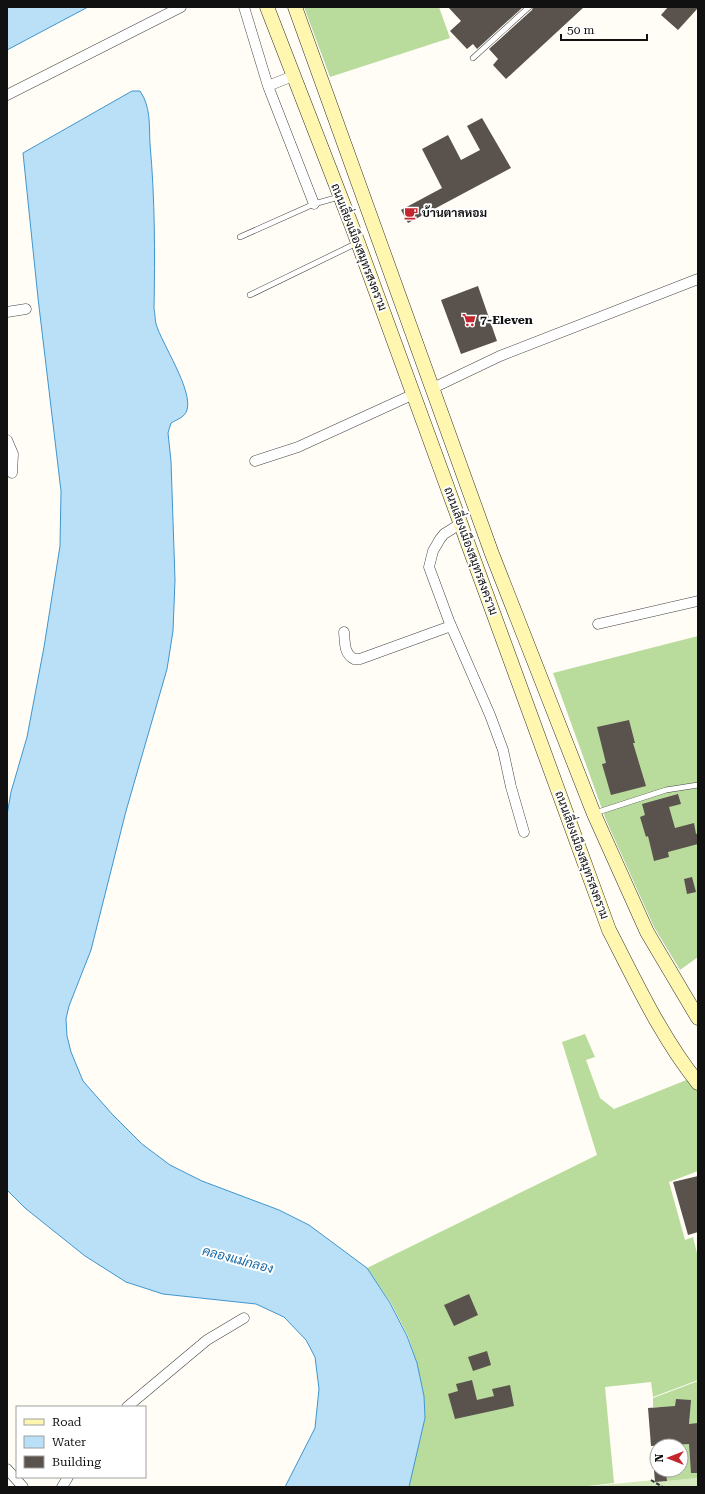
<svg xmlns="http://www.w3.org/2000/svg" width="705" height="1494" viewBox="0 0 705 1494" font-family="'Roboto Serif',Sarabun,serif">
<rect width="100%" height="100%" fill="#fffdf5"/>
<!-- green -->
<path fill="#d5ebbd" d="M698 1478V1487H582L654 1480 655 1482Z"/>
<!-- forest -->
<path fill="#b9dc9c" d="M304 7H439L450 38 330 77Z
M698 636V957L680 970 654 927 606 820 553 673Z
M585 1034 595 1057 586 1060 600 1098 614 1109 694 1077 698 1082V1171L669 1182 685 1240 693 1237 698 1257V1380L653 1397 651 1382 605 1387 614 1483 580 1487H409L425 1418 424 1396 417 1363 408 1336 391 1303 367 1268 597 1155 562 1042Z
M698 1381V1478L667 1481 666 1470H681V1446H664L660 1407H653V1398Z"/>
<!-- water -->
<path fill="#b9e0f7" stroke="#3f96cf" d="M7 7H88L7 50Z
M132 91H140C151 107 149 125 150 144 155 199 155 253 154 309 155 313 155 319 156 324 162 344 193 390 187 410 185 417 178 419 171 423L168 433 171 461 175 580 173 631 167 669 126 811 91 950 69 1006 66 1019 67 1036 71 1052 83 1081 112 1114 142 1144 170 1165 202 1181 279 1210 309 1225 367 1268 390 1303 407 1336 417 1363 424 1396 425 1418 409 1487H285L315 1428 319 1389 315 1357 306 1340 284 1317 256 1304 163 1294 126 1282 85 1256 25 1208 7 1190V815L11 792 27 737 44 647 60 546 61 491 38 298 23 153Z"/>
<!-- building -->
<path fill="#5a524d" d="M448 7H523L477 49 473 44 467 49 450 31 461 21Z
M533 7H584L506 79 493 65 498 59 489 49 532 10Z
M668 7H698V8L678 30 661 15Z
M482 118 511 168 408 223 401 210 442 188 422 149 448 135 461 160 480 150 467 126Z
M478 286 497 341 461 354 441 300Z
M629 720 635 743H633L646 786 611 795 602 764 606 763 597 727Z
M678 794 681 804 669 807 675 828 694 823 696 834 698 833V844L668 852 669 857 654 861 648 836 646 837 640 817 645 815 642 804Z
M692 877 696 892 687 894 684 879Z
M698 1176V1232L688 1235 673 1182Z
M469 1294 478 1315 454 1326 444 1305Z
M487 1351 491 1365 473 1371 468 1357Z
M472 1380 477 1400 494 1396 492 1389 510 1385 514 1406 455 1419 448 1394 458 1391 456 1384Z
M676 1399 691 1400 689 1424 698 1423V1473H691L689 1444 651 1446 648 1408 675 1406Z
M654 1470H666L667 1481 655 1482Z"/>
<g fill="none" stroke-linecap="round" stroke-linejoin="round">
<!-- service casing -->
<g stroke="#444" stroke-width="6">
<path id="service" d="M473 58 529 7
M240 237 314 204 339 197
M250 295 357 243
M595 813 666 790 698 785"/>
</g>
<!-- minor casing -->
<g stroke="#444" stroke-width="11">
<path id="minor" d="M244 7 268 86 314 204
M268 86 293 76
M7 95 181 7
M7 312 26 309
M433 388 500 356 698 279
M7 440 13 454 12 473
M255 461 298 447 414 394
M460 524 444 534 440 539 433 551 429 567 449 621 490 715 503 750 511 787 524 832
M598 624 698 601
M344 632C345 643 344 654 354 659H360L451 626
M127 1407 207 1340 244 1318
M7 1469 23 1487
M62 1487 68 1477"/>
</g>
<!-- secondary casing -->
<g stroke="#333" stroke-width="15">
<path id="secondary" d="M267 7 353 229 609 930C636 982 661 1037 698 1083
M295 7 492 554 594 814 647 932 698 1018"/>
</g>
<!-- path -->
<path stroke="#333" stroke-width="2" stroke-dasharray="4 2" stroke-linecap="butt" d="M651 1480 663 1487"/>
<!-- service -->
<use href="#service" stroke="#fff" stroke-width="5"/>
<!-- minor -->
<use href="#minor" stroke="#fff" stroke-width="10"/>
<!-- secondary -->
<use href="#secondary" stroke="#fff6b0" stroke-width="14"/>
</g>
<!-- icons -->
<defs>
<g id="cafe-bare" transform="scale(1.08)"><path d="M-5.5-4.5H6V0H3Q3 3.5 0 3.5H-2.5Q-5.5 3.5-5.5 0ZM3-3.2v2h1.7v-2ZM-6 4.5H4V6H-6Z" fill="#c4262e" stroke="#fff" stroke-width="2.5" paint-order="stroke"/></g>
<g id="supermarket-bare" transform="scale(1.08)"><path d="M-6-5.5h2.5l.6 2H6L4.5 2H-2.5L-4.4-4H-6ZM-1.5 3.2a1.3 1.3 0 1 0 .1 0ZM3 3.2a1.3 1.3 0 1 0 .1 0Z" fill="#c4262e" stroke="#fff" stroke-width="2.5" paint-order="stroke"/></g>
</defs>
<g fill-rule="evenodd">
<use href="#cafe-bare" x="411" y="213"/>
<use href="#supermarket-bare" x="469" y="320"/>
</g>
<g text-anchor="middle" stroke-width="4" stroke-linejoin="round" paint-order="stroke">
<!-- poi labels -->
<g font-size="12" font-weight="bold" fill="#111" stroke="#fff" text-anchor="start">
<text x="422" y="217">บ้านตาลหอม</text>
<text x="480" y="324">7-Eleven</text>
</g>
<!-- street labels -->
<g font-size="12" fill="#111" stroke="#fff">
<text transform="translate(359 247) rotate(69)" y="4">ถนนเลี่ยงเมืองสมุทรสงคราม</text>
<text transform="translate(471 551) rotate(70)" y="4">ถนนเลี่ยงเมืองสมุทรสงคราม</text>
<text transform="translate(582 855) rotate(70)" y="4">ถนนเลี่ยงเมืองสมุทรสงคราม</text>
</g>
<!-- water labels -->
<g font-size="13" font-style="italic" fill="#1768a6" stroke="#fff">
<text transform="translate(238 1259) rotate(15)" y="5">คลองแม่กลอง</text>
</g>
</g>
<!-- border -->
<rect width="705" height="1494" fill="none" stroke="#111111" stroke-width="16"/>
<!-- legend -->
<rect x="16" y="1406" width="130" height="72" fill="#ffffff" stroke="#a0a0a0"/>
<rect x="24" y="1419" width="20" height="6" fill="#fff6b0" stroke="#a0a0a0"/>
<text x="52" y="1426" font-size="12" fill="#111111">Road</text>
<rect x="24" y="1436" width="20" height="12" fill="#b9e0f7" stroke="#a0a0a0"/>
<text x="52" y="1446" font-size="12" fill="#111111">Water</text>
<rect x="24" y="1456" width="20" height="12" fill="#5a524d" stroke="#a0a0a0"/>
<text x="52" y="1466" font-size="12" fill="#111111">Building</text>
<!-- north arrow -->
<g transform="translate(669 1458) rotate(270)"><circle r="19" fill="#ffffff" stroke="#a0a0a0"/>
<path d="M0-3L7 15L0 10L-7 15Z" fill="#c4262e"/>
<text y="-6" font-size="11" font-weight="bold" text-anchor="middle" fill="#111111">N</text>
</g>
<!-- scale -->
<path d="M561 34v6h86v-6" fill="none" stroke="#111111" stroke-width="2"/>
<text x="567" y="34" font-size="12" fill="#111111" stroke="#ffffff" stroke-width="3" paint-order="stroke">50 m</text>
</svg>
